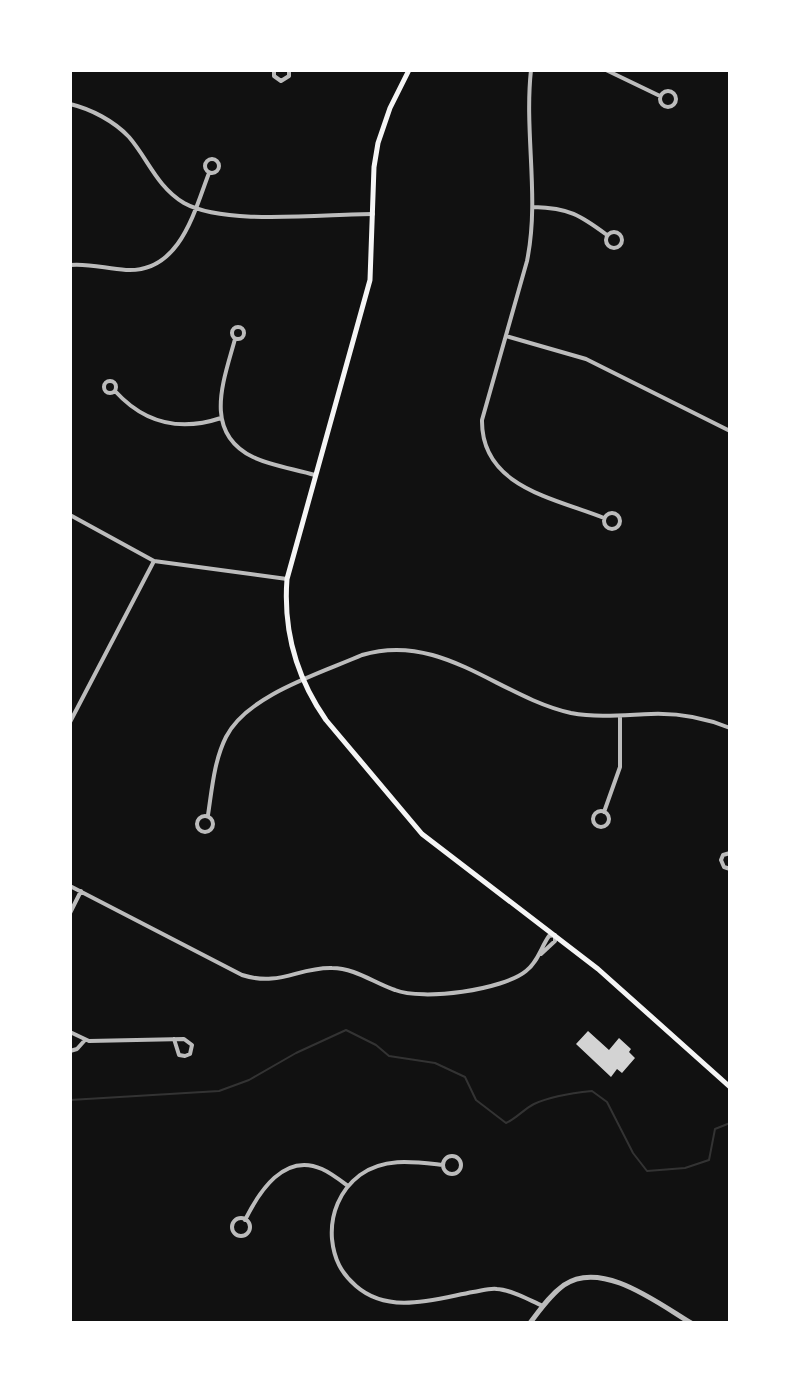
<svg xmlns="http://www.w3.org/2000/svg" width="800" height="1393" viewBox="0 0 800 1393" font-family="'Titillium Web',sans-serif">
<rect width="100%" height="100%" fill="#111"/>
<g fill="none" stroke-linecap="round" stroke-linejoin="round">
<!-- stream -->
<path stroke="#333" stroke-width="2" d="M70 1100 219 1091 249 1080 296 1053 346 1030 376 1045 389 1056 435 1063 465 1077 476 1100 506 1123C517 1118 524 1109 534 1104 551 1096 573 1093 592 1091L607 1102 633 1153 647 1171 685 1168 709 1160 715 1129 730 1123"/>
</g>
<!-- building -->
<path fill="#d3d3d3" d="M588 1031 609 1050 619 1038 631 1049 629 1052 635 1058 622 1073 617 1069 611 1077 576 1044Z"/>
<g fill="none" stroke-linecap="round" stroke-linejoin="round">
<!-- minor -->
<path stroke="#bcbcbc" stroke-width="4" d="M274 70V76L281 81 289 76V70
M531 70C524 134 540 197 527 261L482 420C481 487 554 498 604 518
M606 70 660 96
M660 99a8 8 0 1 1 16 0a8 8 0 1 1-16 0Z
M70 104C91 109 114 121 129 137 148 159 157 187 184 203 225 226 324 214 373 214
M205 166a7 7 0 1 1 14 0a7 7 0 1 1-14 0Z
M534 207C569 208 580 215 607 235
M606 240a8 8 0 1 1 16 0a8 8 0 1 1-16 0Z
M70 265C89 263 107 269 126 270 180 273 194 212 209 173
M232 333a6 6 0 1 1 12 0a6 6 0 1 1-12 0Z
M506 336 586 359 730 431
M235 339C224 380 202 432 253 457 272 466 295 469 315 475
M104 387a6 6 0 1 1 12 0a6 6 0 1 1-12 0Z
M115 391C144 423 179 432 221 418
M604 521a8 8 0 1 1 16 0a8 8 0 1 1-16 0Z
M70 515 154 561 287 579
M70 722 154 561
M593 819a8 8 0 1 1 16 0a8 8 0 1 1-16 0Z
M604 812 620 767V716
M208 815C212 789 214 761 226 737 247 695 321 673 362 655 441 631 499 697 571 713 598 718 624 715 651 714 678 713 705 718 730 728
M197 824a8 8 0 1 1 16 0a8 8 0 1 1-16 0Z
M730 853 723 855 721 860 724 867 730 869
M70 886 242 975C280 987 298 967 332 968 355 968 374 983 395 990 423 1001 503 990 526 971 538 962 541 947 549 936L555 935
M70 913 81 891
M541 954 555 941V937
M70 1032 89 1041 184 1039 192 1045 190 1054 185 1056 179 1055 174 1039
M70 1051 77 1049 85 1040
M443 1165a9 9 0 1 1 18 0a9 9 0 1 1-18 0Z
M443 1165C415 1162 385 1157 360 1175 340 1190 330 1214 332 1239 334 1259 341 1273 356 1286 389 1315 435 1299 473 1292 481 1291 489 1288 497 1289 512 1290 529 1300 543 1306
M232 1227a9 9 0 1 1 18 0a9 9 0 1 1-18 0Z
M245 1220C259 1192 284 1152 322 1169 331 1173 340 1180 348 1186"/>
<!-- tertiary -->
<path stroke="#bcbcbc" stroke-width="5" d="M530 1323C540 1310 550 1295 564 1285 602 1259 659 1304 691 1323"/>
<!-- secondary -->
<path stroke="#f5f5f5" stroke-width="5" d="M409 70 390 108 378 143 374 167 370 280 287 579C283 631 296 677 326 720L422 834 598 969 730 1087"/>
</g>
<!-- border -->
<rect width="800" height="1393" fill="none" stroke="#ffffff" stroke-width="144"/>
</svg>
